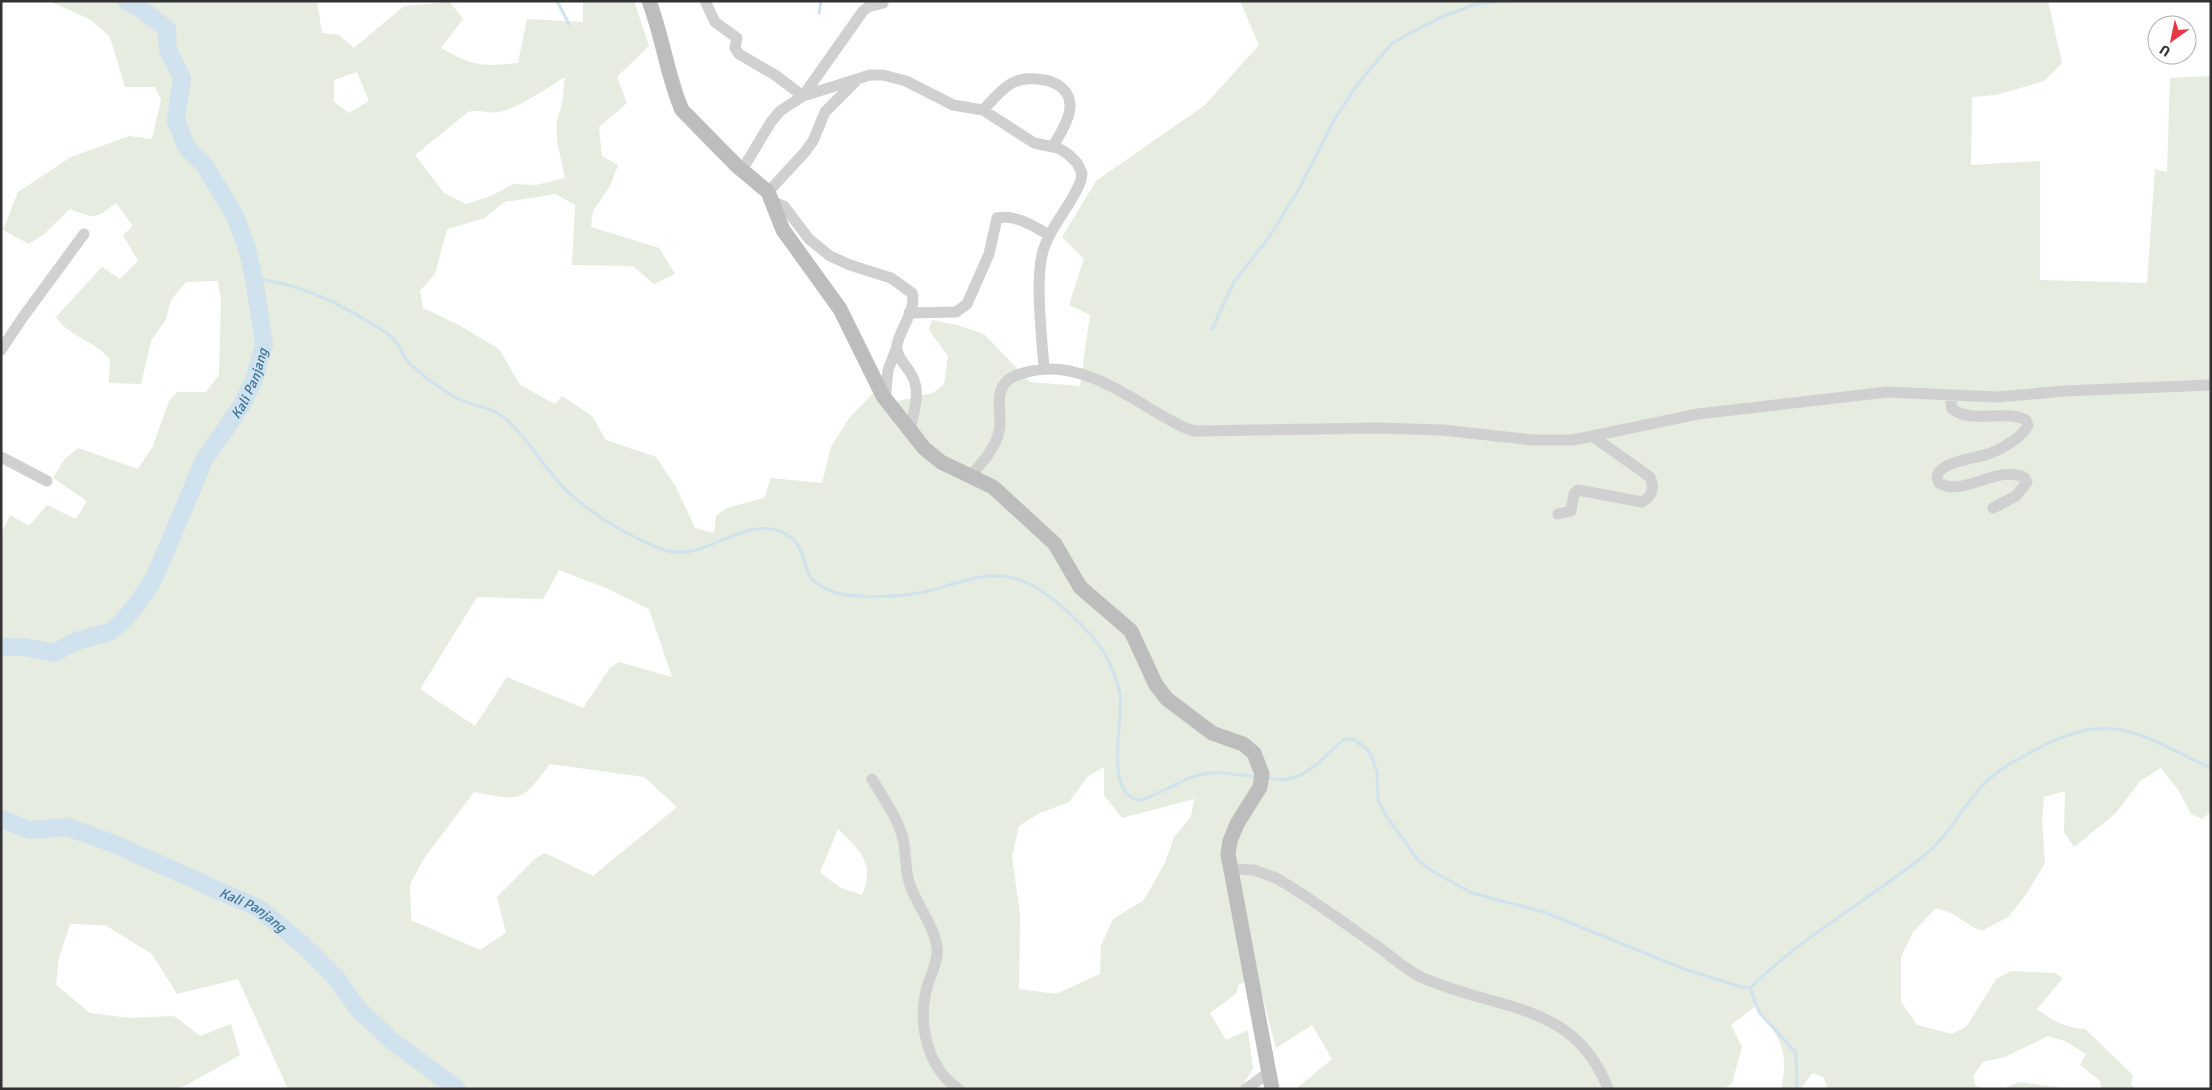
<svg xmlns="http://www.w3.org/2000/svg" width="2212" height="1090" viewBox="0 0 2212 1090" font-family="Signika,sans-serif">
<rect width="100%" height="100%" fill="#fff"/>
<!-- green -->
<path fill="#e6ecdf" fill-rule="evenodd" d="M49 1H317L322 33 339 35 354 48 404 6 450 2 463 19 441 48C473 66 482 67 518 63L527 19 583 22V1H634L649 46 617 77 627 103 599 127 602 156 618 165 610 186 593 211 591 227 659 248 675 274 654 284 633 266 572 265 575 205 556 194 504 202 485 218 447 229 435 274 420 291 423 308 459 325 499 349 520 385 555 404 562 396 592 416 606 440 656 457 676 487 695 528 714 533 716 516 727 508 764 498 771 478 822 483 831 447 850 417 874 392 898 401 933 393 944 384 948 356 929 330 932 320 957 325 984 334 1030 382 1080 386 1090 315 1069 305 1084 259 1062 237 1096 181 1205 105 1259 45 1240 1H2048L2062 63 2044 81 1996 95 1972 97 1971 165 2040 161V280L2147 283 2155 169 2167 172 2170 78 2211 76V812L2202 819 2191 814 2179 791 2161 768 2140 781 2116 813 2074 847 2064 832 2065 791 2044 797 2042 821 2045 863 2025 896 2008 917 1982 931C1963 924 1955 910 1935 909L1913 932 1901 957V1002L1917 1025 1952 1034 1967 1026 1996 979 2011 971 2055 973 2063 978 2037 1009C2052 1021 2066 1028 2085 1029L2133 1075 2131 1084 2136 1089H2101L2100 1081 2080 1065 2086 1054 2065 1041 2048 1036 2005 1057 1983 1062 1973 1076 1976 1086 1983 1089H1828L1823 1077 1812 1073 1801 1089H1781C1790 1051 1779 1035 1756 1006L1731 1025 1742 1047 1732 1083 1724 1089H1296L1332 1059 1312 1025 1276 1048 1258 980 1239 984 1236 994 1210 1013 1226 1040 1248 1030 1253 1069 1240 1089H288L238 979 177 994 152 954 105 925 70 924 59 957 56 985 90 1013 130 1018 174 1016 200 1036 231 1024 240 1055 185 1086 173 1089H1V534L10 515 29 526 47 505 76 519 87 501 53 478 64 460 78 448 138 469 153 446 169 401 177 392H206L219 375 221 300 218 281 186 282 171 300 166 319 151 341 141 384 109 383 110 359C95 341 68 336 56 317L102 267 120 279 138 261 123 235 133 226 116 203C96 219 95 219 70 209L44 234 29 244 3 230 18 192 71 157 129 136 152 139 161 100 155 87H125L110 37 91 20ZM357 72 369 101 349 113 334 102V80ZM565 77 562 104 557 121V141L565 178 536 185 513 184 491 196 466 204 444 193 415 155 468 112C481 109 490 114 499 112 517 109 549 87 565 77ZM559 570 606 588 649 609 672 677 619 662 610 668 583 708 507 677 475 726 420 689 477 597 543 599ZM550 764 644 777 677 807 593 876 545 853 535 859 497 897 506 933 480 950 411 920 410 884 425 857 474 792C523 801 520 803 550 764ZM1104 767V795L1122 818 1194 799 1191 817 1174 837 1165 863 1144 900 1113 919 1101 946 1100 974 1056 994 1019 989 1020 915 1012 856 1019 826 1040 813 1069 802 1088 776ZM838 829C859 849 876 864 862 895L839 887 820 872Z
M2019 1082 2058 1087 2061 1089H2002Z"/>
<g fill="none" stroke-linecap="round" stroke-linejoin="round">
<!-- stream -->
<path stroke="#cfe2ee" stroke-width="3" d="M557 1 569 24
M819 13 821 1
M254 279C296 283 333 300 369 322 378 327 389 333 395 341 401 348 403 357 409 363 415 369 423 375 429 380 438 386 447 393 457 398 477 409 488 403 509 422 531 443 546 471 568 492 593 515 626 534 656 547 696 564 720 534 756 529 773 527 792 532 800 549 805 558 805 571 812 579 817 585 832 592 840 594 863 598 889 597 912 594 957 588 992 560 1037 588 1061 603 1098 637 1109 662 1113 671 1118 684 1120 693 1124 719 1103 794 1139 800 1146 801 1185 778 1199 775 1218 770 1237 775 1257 777
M1212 329 1234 282 1267 240 1298 191 1334 120 1357 85 1392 43 1441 17 1476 4 1510 1
M1265 778 1285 780 1301 775 1316 765 1343 740 1353 739 1367 749 1371 756 1377 772 1378 800 1387 817 1418 860 1432 871 1472 893 1544 912 1684 969 1738 986 1750 988C1804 935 1869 900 1927 853 1950 834 1964 804 1985 783 1999 768 2017 760 2035 750 2112 708 2140 735 2211 768
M1750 988 1759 1012 1796 1053 1797 1089"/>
<!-- river -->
<g stroke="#cfe2ee" stroke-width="18">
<path id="s1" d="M1 647H23L54 653 76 641 110 632 123 621 140 600 153 580 168 546 204 460 242 405 255 377 264 344 254 279 247 248 235 216 205 166 186 146 176 120 182 78 168 50 167 29 144 11 126 1"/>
<path id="s2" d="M1 819 30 830 67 827 112 843 260 909 303 945 336 978 359 1010 392 1041 457 1089"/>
</g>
<!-- street -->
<path stroke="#d0d0d0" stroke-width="11" d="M705 1 715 22 737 38 735 48 739 54 775 75 803 96 863 11 868 7 883 3
M983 110C992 101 1001 89 1012 83 1029 74 1068 78 1070 104 1071 118 1059 135 1053 147
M742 170 771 122 780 111 803 96 870 75H883L906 81 953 105 983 110 1034 143 1058 148 1068 154 1077 163 1082 173 1081 180C1073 204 1052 223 1044 248 1034 275 1042 338 1044 368
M768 192 805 152 813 141 825 112 855 82
M774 202 784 206 809 239 830 256 850 265 891 278 912 293C917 309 900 329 897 345 895 358 911 369 914 380 920 396 913 414 910 430
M909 313 956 312 967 304 989 254 997 218C1016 214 1033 226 1049 235
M1 350 23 317 84 234
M883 396 886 391 888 370 897 347
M1950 396 1952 409C1972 424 2003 409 2026 420L2028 425C2023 437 2003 448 1991 453 1981 458 1927 462 1939 483 1964 498 1998 463 2025 478L2027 482 2016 496 1993 508
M1 457 47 481
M970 476C983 462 994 450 999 432 1003 415 993 394 1007 381 1013 375 1023 373 1031 371 1075 361 1118 389 1154 411 1167 418 1180 428 1195 431L1378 428 1442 430 1532 440H1573L1698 414 1887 392 1997 397 2064 391 2211 385
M1558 514 1571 511 1574 494 1578 490 1642 502C1652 496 1655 488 1650 477L1592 436
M872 779C883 798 898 818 903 839 907 855 904 872 911 888 919 907 934 927 937 947 939 962 929 977 926 991 918 1026 928 1069 959 1089
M1230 869 1254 870 1276 878C1311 898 1344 923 1377 946 1391 956 1405 969 1421 977 1494 1011 1575 1000 1608 1089
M1246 1089 1268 1073"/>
<!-- secondary -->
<path stroke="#bdbdbd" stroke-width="15" d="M649 1C663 37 667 76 682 110L737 166 768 192 783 230 840 309 883 396 924 448 941 462 993 487 1055 544 1080 587 1131 631 1156 685 1167 699 1212 733 1243 744 1254 753 1262 774 1260 787 1237 824 1230 841 1228 854 1272 1089"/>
</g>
<g text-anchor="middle" stroke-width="5" stroke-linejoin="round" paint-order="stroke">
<!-- water labels -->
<g font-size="14" font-style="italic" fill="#3f7597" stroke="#fff">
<text dy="5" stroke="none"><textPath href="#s1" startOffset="402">Kali Panjang</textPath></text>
<text dy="5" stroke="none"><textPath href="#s2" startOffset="272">Kali Panjang</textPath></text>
</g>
</g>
<!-- border -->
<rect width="2212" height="1090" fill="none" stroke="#333333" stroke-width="5"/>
<!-- north arrow -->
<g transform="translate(2172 40) rotate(213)"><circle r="24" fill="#ffffff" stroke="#adadad"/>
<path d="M0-4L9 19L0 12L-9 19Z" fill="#e63946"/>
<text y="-8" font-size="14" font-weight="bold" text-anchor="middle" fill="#333333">U</text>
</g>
</svg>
